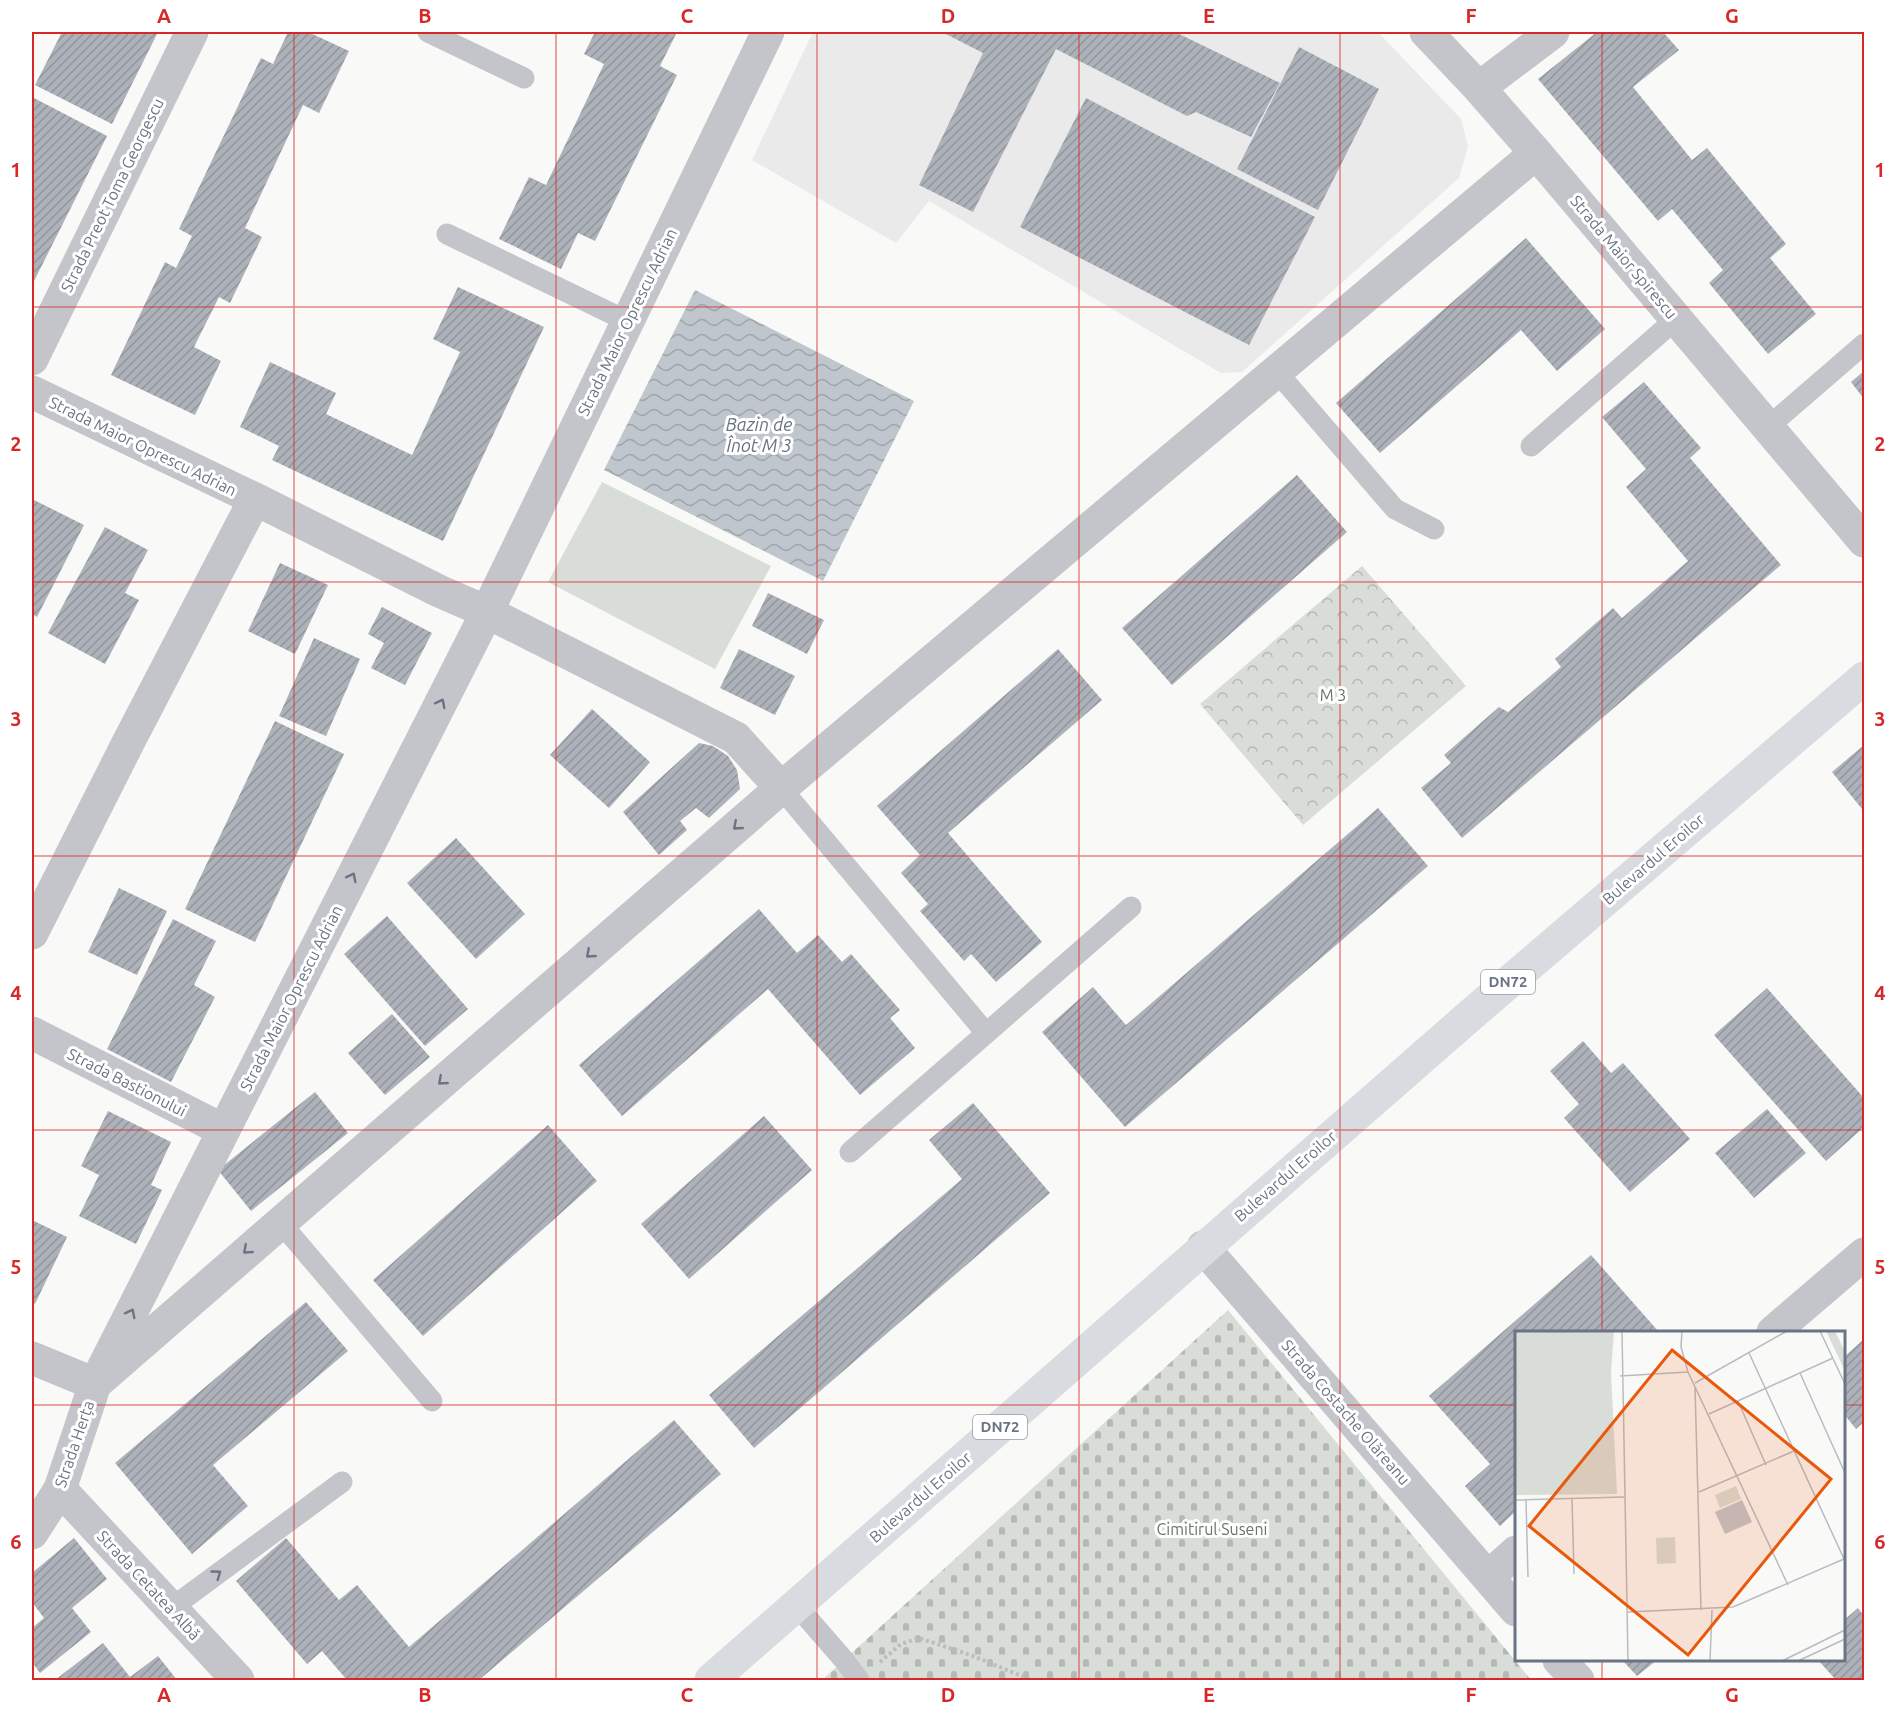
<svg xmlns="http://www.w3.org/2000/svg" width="1896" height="1712" viewBox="0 0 1896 1712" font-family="Ubuntu,sans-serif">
<defs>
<pattern id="forest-crowns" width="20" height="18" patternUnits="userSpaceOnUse" patternTransform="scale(1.5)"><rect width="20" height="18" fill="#d8ded7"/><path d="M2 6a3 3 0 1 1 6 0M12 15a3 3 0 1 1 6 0" fill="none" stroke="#b3b9b4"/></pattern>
<pattern id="cemetery-stones" width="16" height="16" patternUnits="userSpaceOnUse" patternTransform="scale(1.5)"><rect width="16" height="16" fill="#d8ded7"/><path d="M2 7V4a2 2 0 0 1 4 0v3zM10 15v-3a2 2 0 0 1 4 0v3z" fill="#b3b9b4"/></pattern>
<pattern id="water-waves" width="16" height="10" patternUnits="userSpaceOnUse" patternTransform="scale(1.5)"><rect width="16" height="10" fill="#c0c6cd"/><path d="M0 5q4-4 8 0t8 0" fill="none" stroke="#a0a5ac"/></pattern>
<pattern id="building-hatch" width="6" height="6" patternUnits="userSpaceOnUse" patternTransform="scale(1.5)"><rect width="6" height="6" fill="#adb1b9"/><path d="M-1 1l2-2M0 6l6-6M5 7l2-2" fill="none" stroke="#91959c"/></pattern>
</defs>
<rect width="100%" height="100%" fill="#f9f9f7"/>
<!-- built -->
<path fill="#eaeaea" d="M813 32H1378L1461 119 1468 146 1459 178 1242 372 1221 373 929 201 896 243 752 160Z"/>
<!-- grass -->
<path fill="#d8ded7" d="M602 482 771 566 715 669 548 582Z"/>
<!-- forest -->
<path fill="url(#forest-crowns)" d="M1362 566 1466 686 1303 825 1200 704Z"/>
<!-- cemetery -->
<path fill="url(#cemetery-stones)" d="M1228 1310 1531 1680H822Z"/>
<!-- water -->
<path fill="url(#water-waves)" d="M695 290 914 401 823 581 604 470Z"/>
<!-- building -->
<path fill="url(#building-hatch)" d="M62 32H158L112 124 35 85Z
M288 32H308L349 51 319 113 303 105 245 228 262 237 230 303 219 297 194 347 221 361 195 415 111 375 165 262 176 268 192 236 179 229 261 58 273 64Z
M595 32H677L660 66 677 75 595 241 578 233 561 269 499 239 529 177 546 185 604 64 584 54Z
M942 32H1175L1280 83 1251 137 1196 112 1187 116 1056 49 973 212 919 185 983 53Z
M1597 32H1663L1679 50 1633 87 1692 160 1707 148 1786 244 1770 258 1816 314 1768 354 1709 283 1723 270 1672 209 1658 221 1538 79Z
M1299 47 1379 89 1318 210 1237 169Z
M32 97 107 136 32 285Z
M1086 98 1315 217 1249 345 1020 227Z
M1526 238 1605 329 1557 371 1521 330 1380 453 1336 403Z
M458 287 544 327 443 541 272 460 279 446 240 427 270 362 336 393 326 414 412 455 460 352 433 339Z
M1864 371V399L1851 382Z
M1644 382 1701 448 1690 458 1781 565 1462 838 1421 788 1451 763 1444 755 1499 707 1508 712 1561 667 1555 659 1613 608 1622 618 1688 561 1626 487 1646 469 1602 417Z
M1297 475 1347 532 1172 685 1122 628Z
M32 499 84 525 37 617 32 614Z
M105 527 148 550 125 593 139 600 105 664 48 633Z
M280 563 328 585 295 654 248 631Z
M768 593 824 620 807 654 752 626Z
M382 607 432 633 405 685 371 668 384 643 368 634Z
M314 638 360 659 326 736 279 716Z
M739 649 795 676 775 715 720 688Z
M1058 649 1102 700 948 833 1042 942 996 982 971 954 964 961 920 911 928 904 901 873 920 855 877 806Z
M592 709 650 762 609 808 550 755Z
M275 721 344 754 255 942 185 909Z
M699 743 713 746 728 756 737 770 740 789 709 818 696 808 680 821 687 830 659 855 623 812Z
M1864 745V807L1862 809 1832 772Z
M1378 808 1428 866 1125 1127 1042 1032 1093 987 1126 1025Z
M456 838 525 914 476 959 407 883Z
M119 888 167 911 137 975 88 952Z
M759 909 797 953 818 935 842 962 851 954 900 1010 890 1018 915 1048 860 1095 768 989 622 1116 579 1065Z
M387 916 468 1009 425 1046 344 954Z
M173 919 216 941 194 985 215 997 171 1082 107 1049Z
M1767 988 1864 1098V1127L1826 1161 1714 1035Z
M392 1014 430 1057 385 1095 348 1053Z
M1583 1041 1611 1073 1623 1063 1690 1139 1630 1192 1564 1118 1579 1104 1550 1071Z
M315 1092 348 1133 251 1211 218 1170Z
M973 1103 1050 1193 754 1448 709 1395 962 1179 929 1140Z
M1767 1109 1806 1153 1754 1198 1715 1153Z
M108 1111 171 1142 151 1185 162 1190 136 1244 79 1216 99 1175 81 1166Z
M764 1116 812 1170 689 1279 641 1224Z
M548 1125 597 1181 423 1336 373 1280Z
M32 1220 67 1237 35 1304 32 1302Z
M1591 1255 1659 1332H1516V1511L1500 1526 1465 1486 1490 1464 1429 1396Z
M306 1302 348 1351 213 1465 248 1506 192 1554 115 1463Z
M1864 1339V1422L1856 1429 1844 1414V1357Z
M674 1420 721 1474 479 1680H347L322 1651 307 1664 236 1581 286 1538 339 1600 357 1585 409 1647Z
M74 1538 107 1579 72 1608 91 1632 40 1673 32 1662V1628L44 1618 32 1602V1573Z
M1858 1608 1864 1616V1680H1836L1818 1660H1844V1620Z
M103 1643 130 1677 158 1656 177 1680H55Z
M1622 1660H1657L1637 1676Z"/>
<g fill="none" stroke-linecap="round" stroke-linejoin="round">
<!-- path -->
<path stroke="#bbbdc0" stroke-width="4" stroke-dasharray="3 3" stroke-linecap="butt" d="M880 1662 901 1644 919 1638 973 1656 1031 1680"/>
<!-- service -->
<path stroke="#c3c5ca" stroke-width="21" d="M428 32 524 78
M447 234 627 321
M1277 372 1395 509 1434 529
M1768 427 1864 344
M1531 446 1676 319
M781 788 986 1033
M850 1152 1131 907
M280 1222 432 1401
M797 1606 844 1660 859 1680
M170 1609 342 1482"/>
<!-- minor -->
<path stroke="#c3c5ca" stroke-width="33" d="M1426 32 1479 88 1536 153 1864 541
M1479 88 1553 32
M32 359 192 32
M32 392 255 499 439 591 487 612 736 738 781 788
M32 933 130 739 255 499
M32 1033 223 1130
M1203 1247 1516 1610
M1773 1332 1864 1254
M32 1358 95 1384
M95 1384 781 788 1536 153
M60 1489 238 1680
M32 1533 60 1489 95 1384 487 612 768 32
M1488 1577 1516 1552
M1559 1660 1578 1680"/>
<!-- primary -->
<path stroke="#d8dbdf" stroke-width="33" d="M711 1680 1466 1019 1864 678"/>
</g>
<!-- one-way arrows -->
<defs><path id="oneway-chevron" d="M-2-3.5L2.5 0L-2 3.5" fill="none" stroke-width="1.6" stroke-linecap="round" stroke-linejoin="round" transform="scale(1.5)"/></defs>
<g stroke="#6b7485">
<use href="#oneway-chevron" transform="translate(441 703) rotate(-63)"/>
<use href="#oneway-chevron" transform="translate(737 826) rotate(139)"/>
<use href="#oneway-chevron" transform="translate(352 877) rotate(-63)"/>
<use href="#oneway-chevron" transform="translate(590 954) rotate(139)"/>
<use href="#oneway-chevron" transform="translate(442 1081) rotate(139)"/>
<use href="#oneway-chevron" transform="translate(247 1250) rotate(139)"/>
<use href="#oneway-chevron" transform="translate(131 1313) rotate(-63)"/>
<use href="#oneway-chevron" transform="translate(217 1574) rotate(-36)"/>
</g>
<!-- grid -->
<path fill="none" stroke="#d62828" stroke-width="1.5" stroke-opacity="0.55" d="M294 32V1680M556 32V1680M817 32V1680M1079 32V1680M1340 32V1680M1602 32V1332M32 307H1864M32 582H1864M32 856H1864M32 1130H1864M32 1405H1516M1844 1405H1864M1602 1660V1680"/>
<g text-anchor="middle" stroke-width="6" stroke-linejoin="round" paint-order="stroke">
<!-- shield labels -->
<g fill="#fff" stroke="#979eaa" stroke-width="1.5">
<rect x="1481" y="970" width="54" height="24" rx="4.5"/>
<rect x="973" y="1415" width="54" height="24" rx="4.5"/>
</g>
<g font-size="15" font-weight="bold" fill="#6b7485">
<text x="1508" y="987">DN72</text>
<text x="1000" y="1432">DN72</text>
</g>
<!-- street labels -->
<g font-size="16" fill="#6b7485" stroke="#fff">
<text transform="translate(112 195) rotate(-64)" y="6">Strada Preot Toma Georgescu</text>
<text transform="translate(1624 257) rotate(50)" y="6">Strada Maior Spirescu</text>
<text transform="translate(627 322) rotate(-64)" y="6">Strada Maior Oprescu Adrian</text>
<text transform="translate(143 446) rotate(26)" y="6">Strada Maior Oprescu Adrian</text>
<text transform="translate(1653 859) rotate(-41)" y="6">Bulevardul Eroilor</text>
<text transform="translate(291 998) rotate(-63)" y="6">Strada Maior Oprescu Adrian</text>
<text transform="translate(127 1082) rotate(27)" y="6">Strada Bastionului</text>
<text transform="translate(1285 1176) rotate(-41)" y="6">Bulevardul Eroilor</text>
<text transform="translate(1346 1412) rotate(49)" y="6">Strada Costache Olăreanu</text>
<text transform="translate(74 1444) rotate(-71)" y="6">Strada Herța</text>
<text transform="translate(920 1497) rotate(-41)" y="6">Bulevardul Eroilor</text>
<text transform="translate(149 1585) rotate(47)" y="6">Strada Cetatea Albă</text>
</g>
<!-- park labels -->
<g font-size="16" fill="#657866" stroke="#fff">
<text x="1333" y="701">M 3</text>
<text x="1212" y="1535">Cimitirul Suseni</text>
</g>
<!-- water labels -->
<g font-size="18" font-style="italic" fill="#677480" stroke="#fff">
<text x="759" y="431">Bazin de<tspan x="759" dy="21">Înot M 3</tspan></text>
</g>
</g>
<!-- overview -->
<g transform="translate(1515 1331)">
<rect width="330" height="330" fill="#f9f9f7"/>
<path d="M311 0H320L330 21V40ZM221 155 226 168 205 177 200 164Z" fill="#d8ded7"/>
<path d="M160 206 161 232 142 233 141 207Z" fill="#d8ded7"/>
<path d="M0 0H99L96 42 102 163 0 164Z" fill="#d8ded7"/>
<path d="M227 169 237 191 210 203 200 181Z" fill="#c0c6cd"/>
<path fill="none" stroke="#b8bcc2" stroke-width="1.5" d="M107 0 113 330M167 0 166 16 173 41 273 254M305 0 330 53M234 22 330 230M285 42 330 142M105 45 173 41M180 52 272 0M180 56 186 279M223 70 251 134M194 83 318 27M184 161 279 120M57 167 59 243M0 169 109 166M11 169 13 246M113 281 218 276 329 228M195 330 197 279M267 330 330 299M283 330 330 308"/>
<path fill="#e8590c" fill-opacity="0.15" stroke="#e8590c" stroke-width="3" d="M157 19 316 148 173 324 14 195Z"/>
<rect width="330" height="330" fill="none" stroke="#6b7485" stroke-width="3"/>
</g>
<!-- border -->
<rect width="1896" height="1712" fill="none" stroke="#ffffff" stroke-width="66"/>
<rect x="33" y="33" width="1830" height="1646" fill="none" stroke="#d62828" stroke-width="2"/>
<g font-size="20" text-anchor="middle" font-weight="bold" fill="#d62828">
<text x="164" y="23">A</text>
<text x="425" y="23">B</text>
<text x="687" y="23">C</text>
<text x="948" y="23">D</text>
<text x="1209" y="23">E</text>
<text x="1471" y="23">F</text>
<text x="1732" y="23">G</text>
<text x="16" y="177">1</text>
<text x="1880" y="177">1</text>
<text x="16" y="451">2</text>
<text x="1880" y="451">2</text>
<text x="16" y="726">3</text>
<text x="1880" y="726">3</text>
<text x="16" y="1000">4</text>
<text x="1880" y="1000">4</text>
<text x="16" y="1274">5</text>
<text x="1880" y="1274">5</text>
<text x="16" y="1549">6</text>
<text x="1880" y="1549">6</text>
<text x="164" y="1702">A</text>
<text x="425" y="1702">B</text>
<text x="687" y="1702">C</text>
<text x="948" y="1702">D</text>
<text x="1209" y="1702">E</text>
<text x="1471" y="1702">F</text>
<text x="1732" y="1702">G</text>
</g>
</svg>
